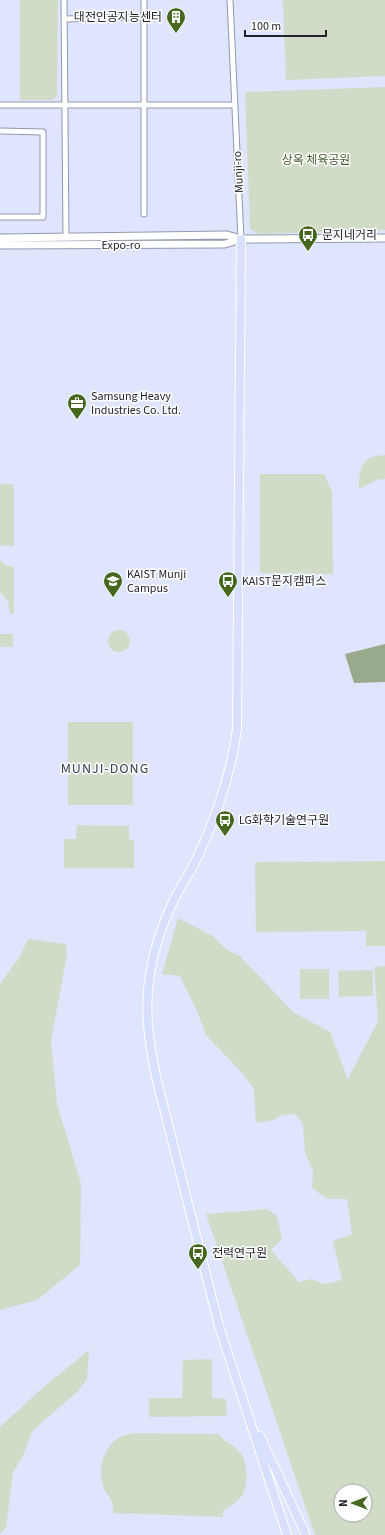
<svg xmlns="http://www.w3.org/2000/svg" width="385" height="1535" viewBox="0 0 385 1535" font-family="'Source Sans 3','Noto Sans KR',sans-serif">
<rect width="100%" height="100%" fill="#dee5fc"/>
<!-- green -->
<path fill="#d1dcc8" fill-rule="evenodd" d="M20 0H58L57 95 53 100H20Z
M283 0H385V76L286 80Z
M385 87V230L259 234 250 229 245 92Z
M385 455V479H379L359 489C359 477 359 462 372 457 376 455 381 456 385 455Z
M260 474H324L332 492 333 574 260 573Z
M0 484H12L14 487V546L0 545Z
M0 560 6 565 14 567V614H10L8 602 0 592Z
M108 641a11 11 0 1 1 22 0a11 11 0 1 1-22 0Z
M0 634H13V647H0Z
M68 722H133V805H68Z
M77 825 129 826V839L134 840V868H64V839H76Z
M385 861V946H366V931L256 932 255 862Z
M178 918 213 936 227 950 240 956 293 1012 330 1032 348 1079 378 1021 374 967 385 966V1535H315L206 1214 267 1209 277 1216 282 1239 271 1250 299 1282 311 1279 325 1284 342 1280 333 1241 352 1234 347 1199H327L312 1188 313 1170 305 1153 303 1123 294 1114 282 1115 274 1120 256 1123 254 1089 244 1075 206 1035 197 1011 180 976 162 974ZM341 1491H365V1515H341Z
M28 939 66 944 67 954 51 1041 57 1104 81 1184 80 1265 37 1300 0 1310V984L20 956Z
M300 969H329V999H300Z
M373 970V996L339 997 338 971Z
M89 1350 87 1379 77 1392 32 1431 22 1458 13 1472 6 1528 0 1534V1427L39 1391Z
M212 1359V1398L226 1399 227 1416 149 1417V1398H182L183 1360Z
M134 1433 219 1434C224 1443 232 1443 238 1450 248 1460 250 1487 240 1498 236 1503 228 1507 223 1511V1517L113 1513C114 1496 107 1498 103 1485 97 1468 105 1444 122 1436 125 1435 130 1434 134 1433Z"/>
<!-- water -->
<path fill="#99a98b" d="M385 644V682L354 683 345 654Z"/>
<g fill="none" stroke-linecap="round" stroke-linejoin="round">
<!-- street casing -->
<g stroke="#9399ae" stroke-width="7">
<path id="street" d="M64 0 66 238
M230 0 241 239
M64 19 144 17
M0 105H235
M0 131 43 132V217H0
M144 214V0"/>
</g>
<!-- secondary casing -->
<g stroke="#9399ae" stroke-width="9">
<path id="secondary" d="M0 238 227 235 241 239
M0 245 225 244 241 239 385 238"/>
</g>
<!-- primary casing -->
<g stroke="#fff" stroke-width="10">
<path id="primary" d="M241 239 237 729C231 773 218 813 199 854 192 870 181 885 173 902 162 924 154 949 150 974 144 1009 149 1042 156 1077L219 1326 287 1535
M260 1436 305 1533"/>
</g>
<!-- street -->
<use href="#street" stroke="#fff" stroke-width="5"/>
<!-- secondary -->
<use href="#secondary" stroke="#fff" stroke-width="7"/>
<!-- primary -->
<use href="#primary" stroke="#d8e0fe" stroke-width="8"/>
</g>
<!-- icons -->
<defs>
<g id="building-pin" transform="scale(1)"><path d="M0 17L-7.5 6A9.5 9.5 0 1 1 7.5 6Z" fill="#45671e" stroke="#fff"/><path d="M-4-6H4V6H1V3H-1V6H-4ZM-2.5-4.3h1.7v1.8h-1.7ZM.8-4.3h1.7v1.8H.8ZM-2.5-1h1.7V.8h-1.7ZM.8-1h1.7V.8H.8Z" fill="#fff"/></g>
<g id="bus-pin" transform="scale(1)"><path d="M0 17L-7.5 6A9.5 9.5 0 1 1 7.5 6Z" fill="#45671e" stroke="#fff"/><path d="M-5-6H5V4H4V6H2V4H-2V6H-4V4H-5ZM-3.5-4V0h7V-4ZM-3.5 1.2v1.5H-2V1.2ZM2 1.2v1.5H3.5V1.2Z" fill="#fff"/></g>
<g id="office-pin" transform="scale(1)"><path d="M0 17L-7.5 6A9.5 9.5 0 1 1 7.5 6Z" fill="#45671e" stroke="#fff"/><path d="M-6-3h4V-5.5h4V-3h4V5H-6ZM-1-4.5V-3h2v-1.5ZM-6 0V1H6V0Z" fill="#fff"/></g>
<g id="university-pin" transform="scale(1)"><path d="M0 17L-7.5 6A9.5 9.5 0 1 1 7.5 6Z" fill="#45671e" stroke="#fff"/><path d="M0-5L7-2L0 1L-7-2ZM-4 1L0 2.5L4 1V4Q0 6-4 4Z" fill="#fff"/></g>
</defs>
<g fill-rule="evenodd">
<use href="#building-pin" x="176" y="17"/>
<use href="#bus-pin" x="308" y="235"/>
<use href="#office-pin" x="77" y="403"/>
<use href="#university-pin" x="113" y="581"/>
<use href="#bus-pin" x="228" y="581"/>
<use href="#bus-pin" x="225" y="820"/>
<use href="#bus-pin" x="198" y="1253"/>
</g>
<g text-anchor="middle" stroke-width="3" stroke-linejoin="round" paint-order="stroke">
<!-- poi labels -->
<g font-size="12" fill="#22242d" stroke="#fff" text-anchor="start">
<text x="162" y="21" text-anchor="end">대전인공지능센터</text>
<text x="322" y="239">문지네거리</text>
<text x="91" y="400">Samsung Heavy<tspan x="91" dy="14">Industries Co. Ltd.</tspan></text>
<text x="127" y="578">KAIST Munji<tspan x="127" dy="14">Campus</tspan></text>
<text x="242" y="585">KAIST문지캠퍼스</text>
<text x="239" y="824">LG화학기술연구원</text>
<text x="212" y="1257">전력연구원</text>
</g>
<!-- park labels -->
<g font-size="12" fill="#475f30" stroke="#fff">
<text x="316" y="164">상옥 체육공원</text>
</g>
<!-- street labels -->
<g font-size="12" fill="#22242d" stroke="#fff">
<text transform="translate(238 172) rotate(-93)" y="4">Munji-ro</text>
<text x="121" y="249">Expo-ro</text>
</g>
<!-- quarter labels -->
<g font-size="14" letter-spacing="1" fill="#3a3f52" stroke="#fff">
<text x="105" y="773">MUNJI-DONG</text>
</g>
</g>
<!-- north arrow -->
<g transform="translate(353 1503) rotate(270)"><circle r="19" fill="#ffffff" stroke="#a7a7ab"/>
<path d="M0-3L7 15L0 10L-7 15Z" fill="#45671e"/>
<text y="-6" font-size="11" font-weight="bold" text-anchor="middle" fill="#22242d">N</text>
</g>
<!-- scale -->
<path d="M245 30v6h81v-6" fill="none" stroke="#22242d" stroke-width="2"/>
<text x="251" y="30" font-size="12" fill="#22242d" stroke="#ffffff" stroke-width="3" paint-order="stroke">100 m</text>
</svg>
